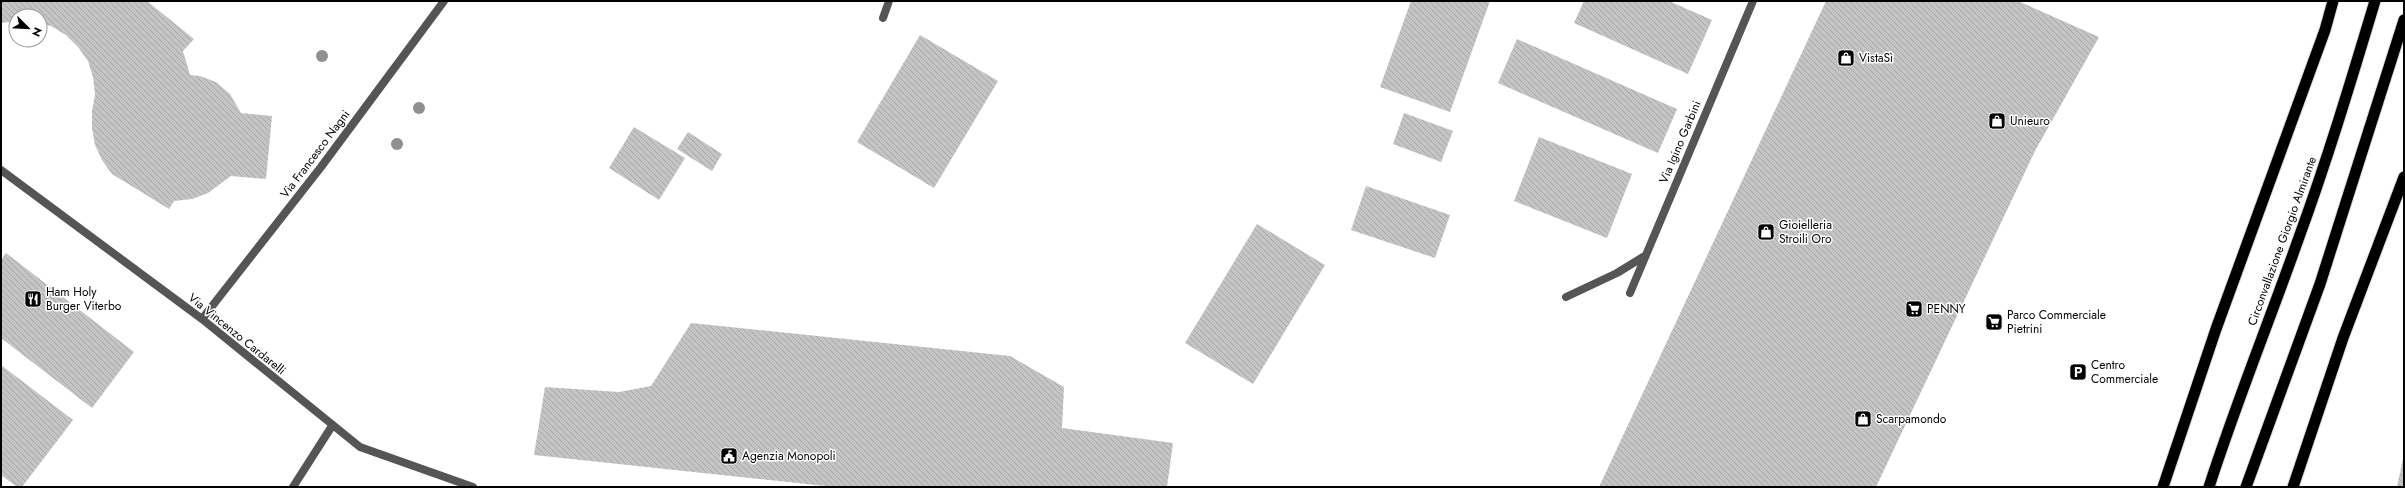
<svg xmlns="http://www.w3.org/2000/svg" width="2405" height="488" viewBox="0 0 2405 488" font-family="Jost,sans-serif">
<defs>
<pattern id="building-back-hatch" width="6" height="6" patternUnits="userSpaceOnUse"><rect width="6" height="6" fill="#c4c4c4"/><path d="M-1 5l2 2M0 0l6 6M5-1l2 2" fill="none" stroke="#a7a7a7"/></pattern>
</defs>
<rect width="100%" height="100%" fill="#fff"/>
<!-- building -->
<path fill="url(#building-back-hatch)" d="M1 1H147L194 39 183 51 190 75 200 76 216 82 230 94 241 113 272 116 266 179 231 176 208 193 192 199 174 201 169 209 112 174 102 160 95 145 92 128V111L95 95 93 77 88 61 78 47 66 35 51 26 40 23V16H16V21L1 23Z
M1411 1H1490L1450 112 1380 87Z
M1584 1H1669L1712 20 1688 74 1574 23Z
M1826 1H2018L2099 37 2035 151 1876 487H1599Z
M920 35 998 81 934 188 857 142Z
M1517 39 1677 109 1658 153 1498 83Z
M1404 113 1453 131 1441 162 1393 144Z
M634 127 685 158 659 200 609 168Z
M688 132 722 154 712 171 677 149Z
M1539 137 1632 174 1607 238 1514 201Z
M1366 186 1450 215 1435 258 1351 230Z
M1257 224 1325 265 1253 384 1185 343Z
M6 253 134 352 92 408 1 338V260Z
M691 323 1010 356 1064 387 1062 428 1173 443 1167 487H835L534 455 545 387 619 392 651 386Z
M1 365 73 420 22 487H17L1 475Z
M2403 459 2404 487H2397Z"/>
<g fill="none" stroke-linecap="round" stroke-linejoin="round">
<!-- trunk casing -->
<g stroke="#dbdbdb" stroke-width="13">
<path id="trunk" d="M2163 487 2216 329 2325 30 2333 1
M2209 487C2236 403 2269 322 2298 240 2327 161 2351 81 2375 1
M2246 487 2320 284 2404 20
M2293 487 2343 338 2404 177"/>
</g>
<!-- pedestrian -->
<path stroke="#555" stroke-width="8" d="M1566 297 1617 273 1643 257"/>
<!-- minor -->
<path stroke="#555" stroke-width="8" d="M883 18 889 1
M1 170 202 319 360 447 473 487
M1630 293 1753 1
M202 319 321 167 444 1
M293 487 332 426"/>
<!-- trunk -->
<use href="#trunk" stroke="#000" stroke-width="11"/>
</g>
<!-- trees -->
<g fill="#8f8f8f">
<circle cx="322" cy="56" r="6"/>
<circle cx="419" cy="108" r="6"/>
<circle cx="397" cy="144" r="6"/>
</g>
<!-- icons -->
<defs>
<g id="shop-square" transform="scale(0.9)"><rect x="-9" y="-9" width="18" height="18" rx="4" fill="#000" stroke="#fff"/><path d="M-5-2.5h2.3a2.7 3.5 0 0 1 5.4 0H5L5.5 6h-11ZM-1.5-2.5h3a1.5 2.3 0 0 0-3 0Z" fill="#fff"/></g>
<g id="restaurant-square" transform="scale(0.9)"><rect x="-9" y="-9" width="18" height="18" rx="4" fill="#000" stroke="#fff"/><path d="M-5-6h1v4h1v-4h1v4h1v-4h1v5L-1.5 .5V6h-2V.5L-5-1ZM5-6V6H3V1.5H1.5Q1.5-4 5-6Z" fill="#fff"/></g>
<g id="supermarket-square" transform="scale(0.9)"><rect x="-9" y="-9" width="18" height="18" rx="4" fill="#000" stroke="#fff"/><path d="M-6-5.5h2.5l.6 2H6L4.5 2H-2.5L-4.4-4H-6ZM-1.5 3.2a1.3 1.3 0 1 0 .1 0ZM3 3.2a1.3 1.3 0 1 0 .1 0Z" fill="#fff"/></g>
<g id="parking-square" transform="scale(0.9)"><rect x="-9" y="-9" width="18" height="18" rx="4" fill="#000" stroke="#fff"/><path d="M-3.5-5.5H1a3.5 3.5 0 0 1 0 7H-1V5.5H-3.5ZM-1-3.4V-.6H.8a1.4 1.4 0 0 0 0-2.8Z" fill="#fff"/></g>
<g id="civic-square" transform="scale(0.9)"><rect x="-9" y="-9" width="18" height="18" rx="4" fill="#000" stroke="#fff"/><path d="M-.6-6.5H3V-4.5H.6V-3L4-1V1h2V6H-6V1h2V-1L-.6-3ZM-1.2 2.5V6h2.4V2.5Z" fill="#fff"/></g>
</defs>
<g fill-rule="evenodd">
<use href="#shop-square" x="1846" y="58"/>
<use href="#shop-square" x="1997" y="121"/>
<use href="#shop-square" x="1766" y="232"/>
<use href="#restaurant-square" x="33" y="299"/>
<use href="#supermarket-square" x="1914" y="309"/>
<use href="#supermarket-square" x="1994" y="322"/>
<use href="#parking-square" x="2078" y="372"/>
<use href="#shop-square" x="1863" y="419"/>
<use href="#civic-square" x="729" y="456"/>
</g>
<g text-anchor="middle" stroke-width="3" stroke-linejoin="round" paint-order="stroke">
<!-- poi labels -->
<g font-size="12" fill="#000" stroke="#fff" text-anchor="start">
<text x="1859" y="62">VistaSì</text>
<text x="2010" y="125">Unieuro</text>
<text x="1779" y="229">Gioielleria<tspan x="1779" dy="14">Stroili Oro</tspan></text>
<text x="46" y="296">Ham Holy<tspan x="46" dy="14">Burger Viterbo</tspan></text>
<text x="1927" y="313">PENNY</text>
<text x="2007" y="319">Parco Commerciale<tspan x="2007" dy="14">Pietrini</tspan></text>
<text x="2091" y="369">Centro<tspan x="2091" dy="14">Commerciale</tspan></text>
<text x="1876" y="423">Scarpamondo</text>
<text x="742" y="460">Agenzia Monopoli</text>
</g>
<!-- street labels -->
<g font-size="12" fill="#000" stroke="#fff">
<text transform="translate(1680 142) rotate(-67)" y="4">Via Igino Garbini</text>
<text transform="translate(315 154) rotate(-53)" y="4">Via Francesco Nagni</text>
<text transform="translate(2282 241) rotate(-70)" y="4">Circonvallazione Giorgio Almirante</text>
<text transform="translate(237 334) rotate(39)" y="4">Via Vincenzo Cardarelli</text>
</g>
</g>
<!-- border -->
<rect width="2405" height="488" fill="none" stroke="#000000" stroke-width="4"/>
<!-- north arrow -->
<g transform="translate(28 28) rotate(114)"><circle r="19" fill="#ffffff" stroke="#999999"/>
<path d="M0-3L7 15L0 10L-7 15Z" fill="#000000"/>
<text y="-6" font-size="11" font-weight="bold" text-anchor="middle" fill="#000000">N</text>
</g>
</svg>
